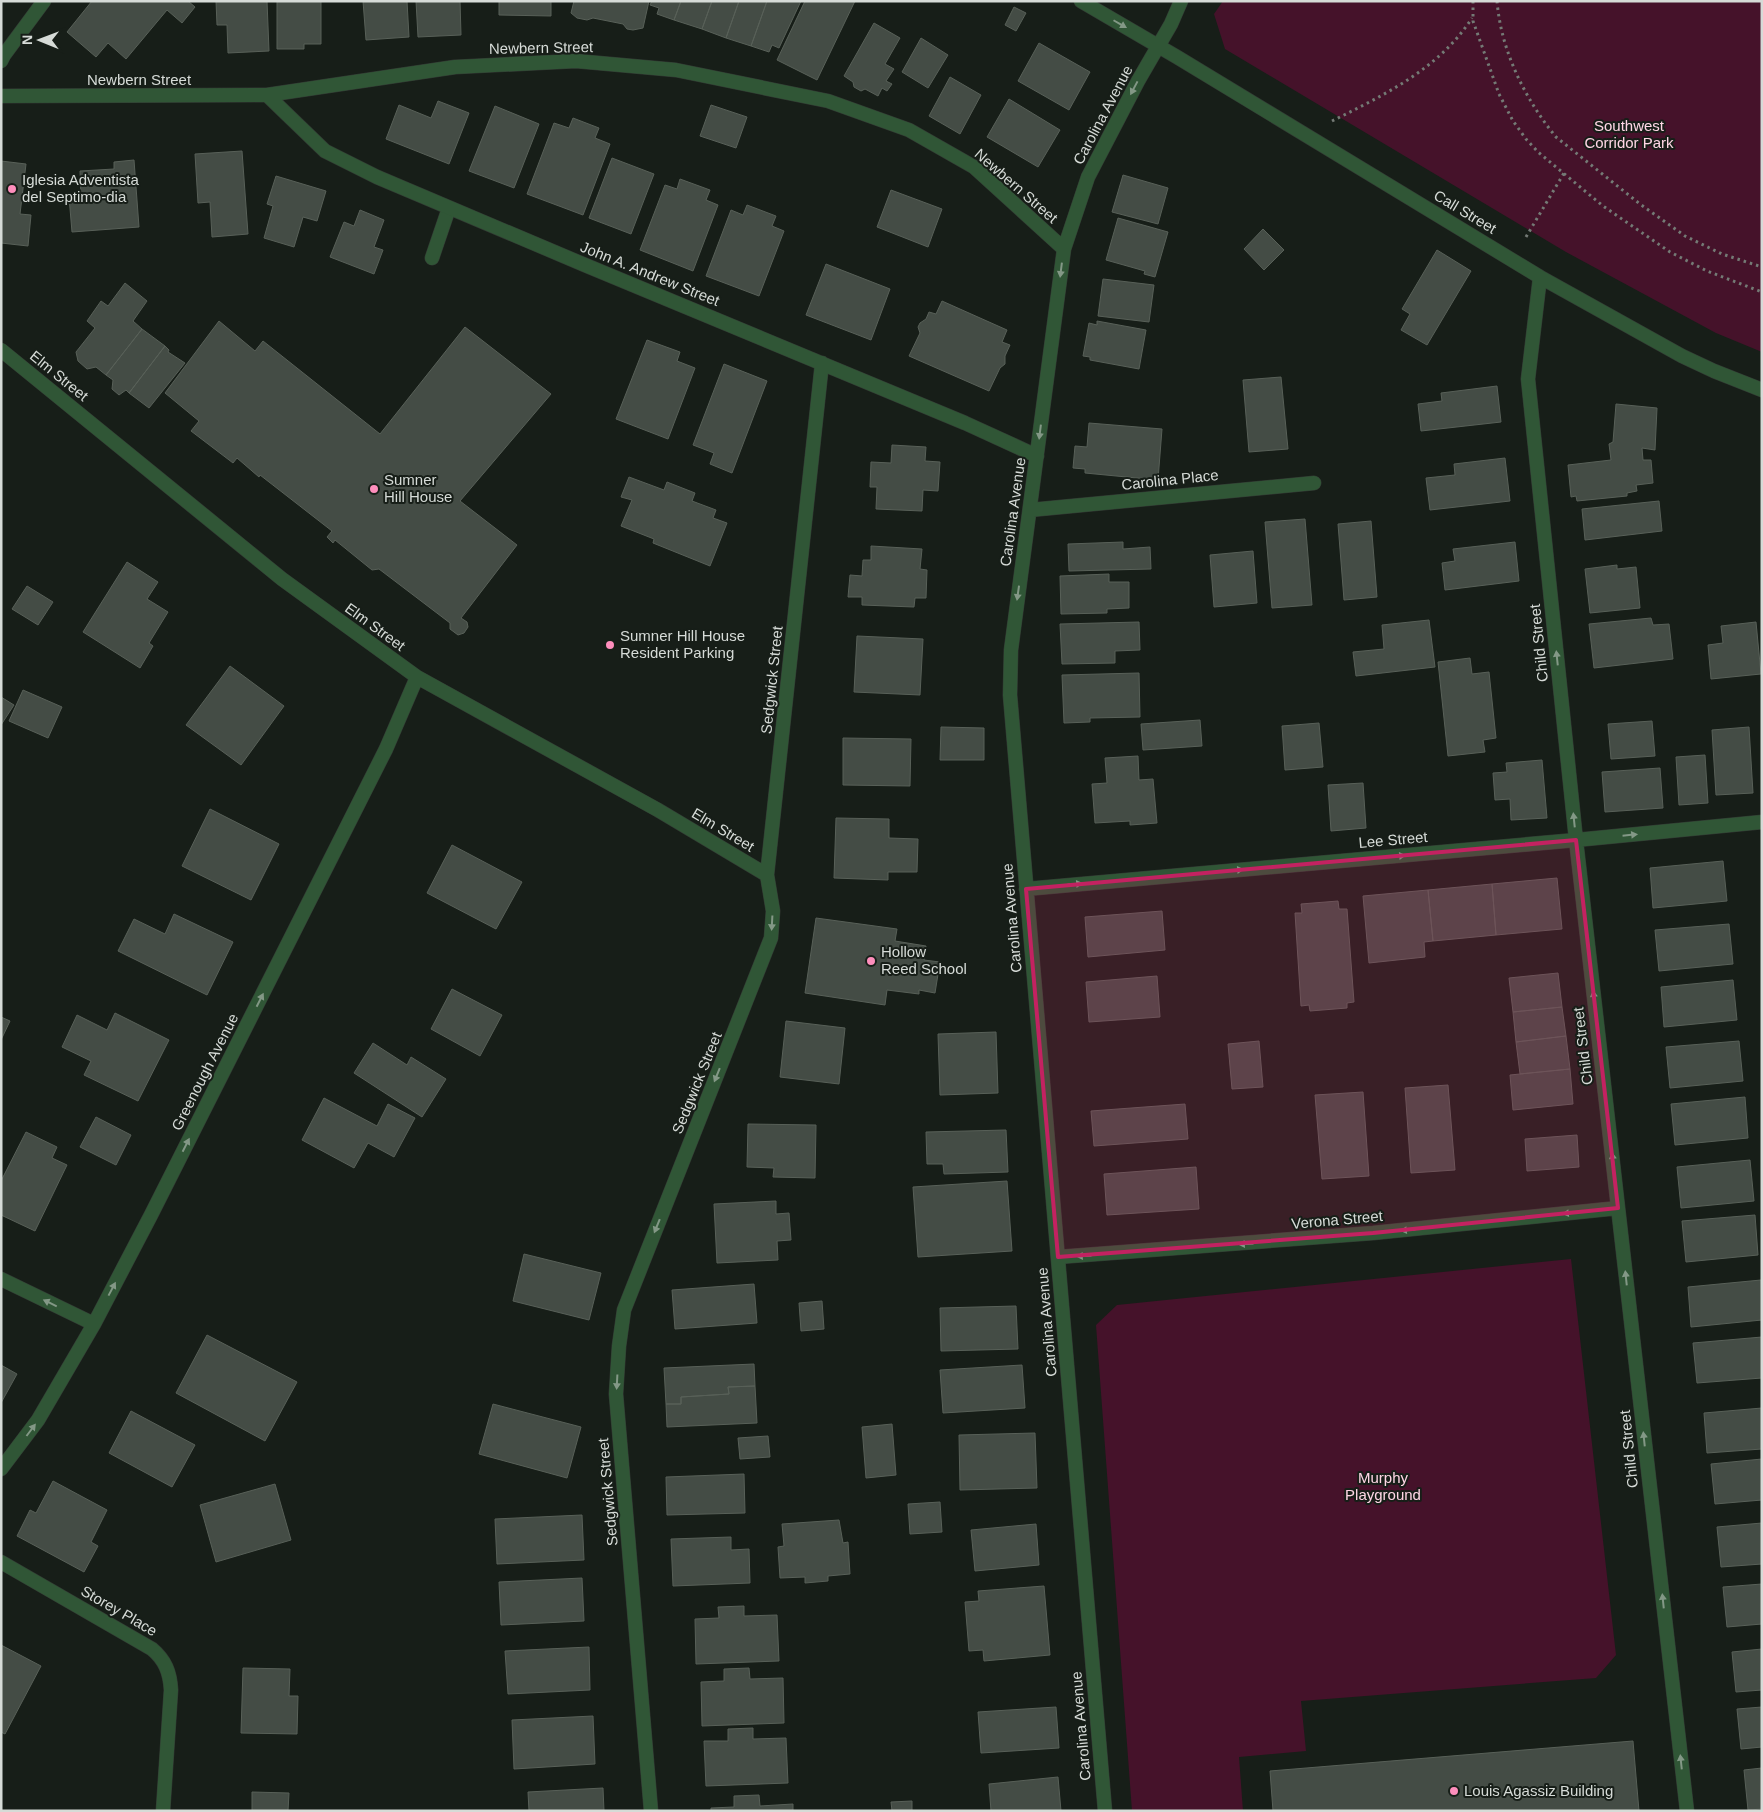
<svg xmlns="http://www.w3.org/2000/svg" width="1763" height="1812" viewBox="0 0 1763 1812" font-family="Helvetica,sans-serif">
<rect width="100%" height="100%" fill="#171e18"/>
<!-- park -->
<path fill="#45122a" d="M1223 1H1762V352L1716 333 1566 252 1225 49 1214 14Z
M1571 1259 1616 1655 1596 1678 1301 1701 1306 1751 1239 1757 1243 1811H1132L1096 1325 1117 1305Z"/>
<!-- building -->
<path fill="#444c45" stroke="#586058" d="M92 1H188L195 7 182 23 167 10 126 59 108 43 96 57 67 32Z
M216 1H267L269 51 228 53 227 25H217Z
M277 1H321V44H304V49H277Z
M363 1H407L409 37 366 40Z
M416 1H460L461 35 418 37Z
M499 1H551V16L499 15Z
M574 1H649L643 28 633 30 627 29 623 24 593 18 587 20 577 18 571 13Z
M652 1H681L674 20 657 14 659 8 650 5Z
M681 1H712L702 29 674 20Z
M712 1H739L726 38 702 29Z
M739 1H767L751 46 726 38Z
M767 1H801L779 48 772 45 769 52 751 46Z
M805 1H855L817 80 777 60Z
M1014 7 1026 13 1016 31 1005 25Z
M874 23 900 38 885 64 894 69 886 81 892 84 887 91 882 88 878 96 865 89 861 91 854 87 853 82 844 76Z
M921 38 948 55 928 88 902 72Z
M1039 43 1090 72 1069 110 1018 81Z
M950 77 981 95 960 134 929 116Z
M1009 99 1060 130 1038 167 987 137Z
M438 101 469 113 449 164 386 139 399 105 431 118Z
M711 105 747 117 736 148 700 136Z
M495 106 539 124 514 188 469 171Z
M573 118 599 128 595 138 610 144 583 215 527 194 554 123 569 128Z
M242 151 248 234 212 237 210 202 198 203 195 154Z
M612 158 654 174 631 234 589 218Z
M134 160 139 227 72 232 69 197 81 196 80 171 114 169V162Z
M1 161 26 164 20 214 31 215 28 246 1 243Z
M1123 175 1168 188 1158 224 1112 212Z
M276 176 326 191 317 221 303 217 294 247 264 238 273 206 267 204Z
M680 179 710 190 706 200 718 205 693 271 640 250 665 185 677 189Z
M891 190 942 209 928 247 877 227Z
M747 205 776 216 772 226 784 231 759 296 706 276 731 210 743 215Z
M360 210 384 220 374 247 383 250 374 274 330 257 344 222 354 226Z
M1118 218 1168 232 1155 277 1144 274 1145 271 1106 260Z
M1263 229 1284 250 1264 270 1244 249Z
M1437 250 1471 271 1427 345 1401 330 1410 314 1402 309Z
M826 264 890 289 871 340 806 315Z
M1103 279 1154 285 1149 322 1098 316Z
M125 283 147 301 133 321 142 329 106 375 96 367 87 369 78 361 76 352 95 328 87 321 101 301 108 306Z
M942 301 1007 330 1002 342 1010 345 1005 356V364L1000 368 989 391 909 356 920 333 918 327 920 323 926 319 929 312 936 314Z
M219 321 255 351 263 341 380 434 465 327 551 394 460 501 517 545 461 618 467 622 468 627 464 633 458 635 450 629V623L379 569 372 570 335 540 333 543 327 537 332 531 260 475 259 477 237 458 233 463 191 431 199 421 165 393Z
M1097 321 1146 330 1139 369 1090 360V357L1083 356 1089 323 1097 325Z
M142 329 165 346 129 393 126 390 119 395 112 389 113 380 106 375Z
M647 340 680 352 677 361 695 368 668 439 616 419Z
M165 346 169 350 168 352 185 363 149 408 129 393Z
M724 364 767 381 732 473 710 464 714 453 693 445Z
M1281 377 1288 449 1249 452 1243 380Z
M1497 386 1501 422 1421 431 1418 404 1442 401 1441 393Z
M1616 404 1657 408 1655 450 1642 448 1643 460H1651L1653 483 1636 485 1637 491 1627 493V496L1577 501 1576 496 1571 497 1568 465 1611 460 1609 444 1613 442Z
M1089 423 1162 429 1158 480 1085 473V469L1073 468 1075 446 1087 447Z
M892 445 926 447 925 461 940 462 938 491 923 490 922 511 876 509 877 487H870L871 462 891 463Z
M1505 458 1510 501 1430 510 1426 478 1455 475 1454 464Z
M629 477 664 490 667 482 695 493 692 501 716 510 713 518 727 523 710 566 653 543 654 539 621 526 632 500 621 497Z
M1659 501 1662 531 1585 540 1582 509Z
M1305 519 1312 605 1272 608 1265 522Z
M1371 521 1377 597 1344 600 1338 524Z
M1123 542V549L1150 547 1151 569 1069 571 1068 544Z
M1515 542 1519 581 1445 590 1442 563 1455 561 1453 549Z
M871 546 922 549 920 569 927 570 926 598H915L914 607 862 605V597H848L850 575 862 576 863 560H871Z
M1253 551 1257 603 1214 607 1210 555Z
M127 562 158 582 147 599 168 612 149 643 153 646 140 668 83 632Z
M1617 565V569L1636 567 1640 608 1590 613 1585 569Z
M1109 574V582H1129V608L1107 609V613L1061 614 1060 576Z
M27 586 53 602 38 625 12 609Z
M1651 618 1653 625 1669 624 1673 659 1594 668 1589 624Z
M1429 620 1435 667 1356 676 1353 652 1384 649 1382 625Z
M1139 622 1140 650 1115 651V663L1062 664 1060 624Z
M1756 622 1761 674 1711 679 1708 645 1723 643 1721 626Z
M857 636 923 639 920 695 854 692Z
M1470 658 1472 674 1489 672 1496 738 1483 740 1485 752 1448 756 1438 662Z
M230 666 284 706 241 765 186 725Z
M1139 673 1140 717 1090 718V722L1064 723 1062 675Z
M23 690 62 707 48 738 9 721Z
M1 697 14 705 1 725Z
M1200 720 1202 746 1143 750 1141 724Z
M1652 721 1655 756 1611 759 1608 724Z
M1319 723 1323 767 1285 770 1282 726Z
M941 727 984 728V760H940Z
M1749 727 1753 793 1716 795 1712 730Z
M843 738 911 739 910 786 843 785Z
M1705 755 1708 803 1679 805 1676 757Z
M1138 756 1139 780 1153 779 1157 823 1130 825V821L1095 823 1092 784 1107 783 1105 758Z
M1542 760 1547 818 1511 820 1510 799 1495 800 1493 773 1507 772 1506 763Z
M1660 768 1663 808 1605 812 1602 772Z
M1363 783 1366 828 1331 831 1328 785Z
M210 809 279 844 251 900 182 866Z
M836 818 889 819V838L918 839 917 872H888V880L834 878Z
M452 845 522 882 496 929 427 893Z
M1723 861 1727 901 1653 908 1650 868Z
M1557 878 1562 929 1496 935 1492 884Z
M1492 884 1496 935 1433 941 1428 890Z
M1428 890 1433 941 1424 942 1425 957 1369 963 1363 896Z
M1338 901 1339 909H1347L1354 1002 1347 1003V1008L1310 1011 1309 1005 1301 1006 1295 913H1302L1301 904Z
M1162 911 1165 950 1088 957 1085 917Z
M174 914 233 942 207 995 118 951 134 919 165 934Z
M816 918 897 929 895 941 926 946 924 960 940 962 935 993 919 990V994L887 990 885 1005 805 993Z
M1729 924 1733 964 1659 971 1655 930Z
M1558 973 1562 1007 1513 1012 1509 978Z
M1157 976 1160 1017 1089 1022 1086 982Z
M1733 980 1737 1020 1664 1027 1661 987Z
M452 989 502 1015 480 1056 431 1029Z
M1562 1007 1566 1036 1516 1042 1513 1012Z
M115 1013 169 1040 138 1101 84 1075 91 1061 62 1047 77 1015 107 1030Z
M1 1017 10 1021 1 1040Z
M786 1021 845 1028 839 1084 780 1077Z
M996 1032 998 1093 940 1095 938 1034Z
M1566 1036 1570 1069 1520 1074 1516 1042Z
M1259 1041 1263 1087 1232 1089 1228 1044Z
M1739 1041 1743 1081 1670 1088 1666 1047Z
M373 1043 407 1065 411 1057 446 1079 422 1117 354 1073Z
M1570 1069 1573 1104 1513 1110 1510 1075Z
M1448 1085 1455 1170 1411 1173 1405 1088Z
M1363 1092 1369 1176 1322 1179 1315 1095Z
M1745 1097 1748 1138 1675 1145 1671 1104Z
M324 1098 377 1126 388 1104 415 1118 394 1157 368 1143 354 1168 302 1140Z
M1185 1104 1188 1139 1094 1146 1091 1111Z
M96 1117 131 1135 116 1165 80 1147Z
M748 1124 816 1125 815 1178 773 1177 774 1168 747 1167Z
M1006 1130 1008 1172 944 1174 943 1164H927L926 1132Z
M26 1132 57 1147 52 1158 67 1165 35 1231 1 1215V1181Z
M1577 1135 1579 1167 1527 1171 1525 1139Z
M1750 1160 1754 1201 1681 1208 1677 1167Z
M1196 1167 1199 1209 1107 1215 1104 1174Z
M1007 1181 1012 1251 918 1257 913 1187Z
M776 1201V1214L789 1213 791 1240 777 1241 778 1260 717 1263 714 1204Z
M1755 1215 1758 1255 1686 1262 1682 1221Z
M524 1254 601 1273 589 1320 513 1301Z
M1761 1280 1762 1320 1691 1327 1688 1287Z
M754 1284 757 1323 675 1329 672 1290Z
M822 1301 824 1329 801 1331 799 1303Z
M1016 1306 1018 1349 941 1351 940 1308Z
M207 1335 297 1382 265 1441 176 1393Z
M1762 1337V1378L1697 1383 1693 1343Z
M754 1364 755 1386 728 1387 729 1394 681 1397V1404H666L664 1368Z
M1 1365 17 1374 1 1403Z
M1022 1365 1025 1408 943 1413 940 1370Z
M755 1386 757 1423 667 1427 666 1404H681V1397L729 1394 728 1387Z
M493 1404 581 1427 567 1478 479 1454Z
M1762 1408V1449L1707 1453 1704 1413Z
M131 1411 195 1445 172 1487 109 1453Z
M892 1424 896 1475 866 1478 862 1427Z
M1035 1433 1037 1488 960 1490 959 1435Z
M768 1436 770 1457 740 1459 738 1438Z
M1762 1459V1500L1715 1504 1711 1464Z
M744 1474 745 1513 667 1515 666 1477Z
M53 1481 107 1510 91 1542 98 1546 84 1572 17 1536 30 1510 36 1513Z
M275 1484 291 1540 216 1562 200 1505Z
M940 1502 942 1532 910 1534 908 1504Z
M582 1515 584 1560 497 1564 495 1519Z
M839 1520 843 1543 848 1542 850 1574 828 1576V1581L805 1583V1577L780 1578 778 1547 784 1546 782 1524Z
M1762 1523V1564L1721 1567 1717 1527Z
M1036 1524 1039 1565 975 1571 971 1530Z
M731 1537V1550L749 1549 750 1583 673 1586 671 1539Z
M582 1578 584 1621 501 1625 499 1582Z
M1762 1584V1624L1727 1627 1723 1587Z
M1044 1586 1050 1655 984 1661 983 1650 969 1651 965 1602 979 1601 978 1591Z
M744 1606V1616L777 1615 779 1661 696 1664 695 1619 719 1618 718 1607Z
M1 1645 41 1666 5 1734 1 1732Z
M589 1647 590 1690 508 1694 505 1651Z
M1762 1649V1690L1736 1692 1732 1652Z
M243 1668 290 1669 289 1696H298L297 1734 241 1733Z
M749 1668 750 1679 783 1678 784 1723 702 1726 701 1682 724 1681V1669Z
M1056 1707 1059 1748 981 1753 978 1712Z
M1762 1707V1747L1741 1749 1737 1709Z
M593 1716 595 1764 514 1769 512 1720Z
M753 1728V1739L786 1738 788 1783 706 1786 704 1741H728V1729Z
M1633 1741 1639 1811H1273L1270 1771Z
M1762 1768V1809L1748 1810 1744 1770Z
M1058 1777 1061 1811H991L989 1784Z
M603 1788 604 1811H529L528 1792Z
M252 1792 289 1793 288 1811H252Z
M759 1795 760 1806 793 1804V1811H711V1808L734 1807V1796Z
M912 1801V1811H892L891 1802Z"/>
<g fill="none" stroke-linecap="round" stroke-linejoin="round">
<!-- service casing -->
<g stroke="#323833" stroke-width="15">
<path id="service" d="M432 258 449 208"/>
</g>
<!-- minor casing -->
<g stroke="#323833" stroke-width="15">
<path id="minor" d="M1081 1 1177 57 1540 277 1682 356 1714 371 1762 390
M1 61 4 55 44 1
M267 95 325 151 377 177 585 265 965 423 1037 456
M1 96 267 95 455 67 576 61 676 70 828 101 909 130 974 167 1064 249
M1540 277 1528 379 1576 840 1687 1811
M1 350 282 579 417 677 658 810 767 875
M1030 510 1314 483
M1026 889 1576 840 1762 822
M1058 1257 1373 1233 1618 1208
M1 1279 94 1324
M1 1469 38 1420 94 1324 151 1215 386 749 417 677
M1 1562 152 1649C165 1660 170 1672 171 1690L163 1811
M651 1811 616 1394 619 1346 624 1310 771 938 773 911 767 875 822 363
M1105 1811 1010 695 1011 650 1064 249 1088 177 1138 81 1171 24 1181 1"/>
</g>
<!-- path -->
<path stroke="#747a75" stroke-width="3" stroke-dasharray="2.5 4" stroke-linecap="butt" d="M1473 1V21L1499 94 1513 121 1526 139 1538 152 1603 206 1670 252 1707 271 1762 292
M1497 1C1501 51 1525 99 1556 137L1640 204 1685 236 1722 254 1762 267
M1332 121C1384 95 1439 69 1472 18
M1526 237 1564 173"/>
<!-- service -->
<use href="#service" stroke="#305636" stroke-width="14"/>
<!-- minor -->
<use href="#minor" stroke="#305636" stroke-width="14"/>
</g>
<!-- one-way arrows -->
<defs><path id="oneway-solid" d="M-6-.8H1V-3.2L6.5 0L1 3.2V.8H-6Z" transform="scale(1.25)"/></defs>
<g fill="#839886">
<use href="#oneway-solid" transform="translate(1120 24) rotate(30)"/>
<use href="#oneway-solid" transform="translate(1134 88) rotate(118)"/>
<use href="#oneway-solid" transform="translate(1061 270) rotate(97)"/>
<use href="#oneway-solid" transform="translate(1040 432) rotate(97)"/>
<use href="#oneway-solid" transform="translate(1018 593) rotate(98)"/>
<use href="#oneway-solid" transform="translate(1557 658) rotate(-96)"/>
<use href="#oneway-solid" transform="translate(1574 820) rotate(-96)"/>
<use href="#oneway-solid" transform="translate(1630 835) rotate(-6)"/>
<use href="#oneway-solid" transform="translate(1398 856) rotate(-5)"/>
<use href="#oneway-solid" transform="translate(1236 870) rotate(-5)"/>
<use href="#oneway-solid" transform="translate(1075 884) rotate(-5)"/>
<use href="#oneway-solid" transform="translate(772 923) rotate(93)"/>
<use href="#oneway-solid" transform="translate(1594 998) rotate(-97)"/>
<use href="#oneway-solid" transform="translate(260 1000) rotate(-63)"/>
<use href="#oneway-solid" transform="translate(717 1075) rotate(112)"/>
<use href="#oneway-solid" transform="translate(186 1145) rotate(-63)"/>
<use href="#oneway-solid" transform="translate(1613 1160) rotate(-97)"/>
<use href="#oneway-solid" transform="translate(1570 1213) rotate(174)"/>
<use href="#oneway-solid" transform="translate(657 1226) rotate(112)"/>
<use href="#oneway-solid" transform="translate(1408 1230) rotate(174)"/>
<use href="#oneway-solid" transform="translate(1246 1244) rotate(176)"/>
<use href="#oneway-solid" transform="translate(1084 1256) rotate(177)"/>
<use href="#oneway-solid" transform="translate(1626 1278) rotate(-96)"/>
<use href="#oneway-solid" transform="translate(112 1289) rotate(-62)"/>
<use href="#oneway-solid" transform="translate(50 1303) rotate(-154)"/>
<use href="#oneway-solid" transform="translate(617 1382) rotate(93)"/>
<use href="#oneway-solid" transform="translate(31 1430) rotate(-53)"/>
<use href="#oneway-solid" transform="translate(1644 1439) rotate(-96)"/>
<use href="#oneway-solid" transform="translate(1663 1601) rotate(-96)"/>
<use href="#oneway-solid" transform="translate(1681 1762) rotate(-96)"/>
</g>
<!-- marked area -->
<path fill="#c32261" fill-opacity="0.2" stroke="#c32261" stroke-width="4" stroke-linejoin="round" d="M1576 840 1618 1208 1373 1233 1058 1257 1026 889Z"/>
<!-- markers -->
<g fill="#fe8ebc" stroke="#171e18" stroke-width="2">
<circle cx="12" cy="189" r="5"/>
<circle cx="374" cy="489" r="5"/>
<circle cx="610" cy="645" r="5"/>
<circle cx="871" cy="961" r="5"/>
<circle cx="1454" cy="1791" r="5"/>
</g>
<g text-anchor="middle" stroke-width="4" stroke-linejoin="round" paint-order="stroke">
<!-- street labels -->
<g font-size="15" fill="#d6dbd7" stroke="#171e18">
<text transform="translate(541 48) rotate(-1)" y="5">Newbern Street</text>
<text x="139" y="85">Newbern Street</text>
<text transform="translate(1103 115) rotate(-62)" y="5">Carolina Avenue</text>
<text transform="translate(1016 186) rotate(41)" y="5">Newbern Street</text>
<text transform="translate(1465 212) rotate(31)" y="5">Call Street</text>
<text transform="translate(650 274) rotate(22)" y="5">John A. Andrew Street</text>
<text transform="translate(59 376) rotate(39)" y="5">Elm Street</text>
<text transform="translate(1170 480) rotate(-6)" y="5">Carolina Place</text>
<text transform="translate(1013 512) rotate(-82)" y="5">Carolina Avenue</text>
<text transform="translate(375 627) rotate(36)" y="5">Elm Street</text>
<text transform="translate(1539 643) rotate(-96)" y="5">Child Street</text>
<text transform="translate(772 680) rotate(-84)" y="5">Sedgwick Street</text>
<text transform="translate(723 830) rotate(31)" y="5">Elm Street</text>
<text transform="translate(1393 840) rotate(-5)" y="5">Lee Street</text>
<text transform="translate(1012 918) rotate(-95)" y="5">Carolina Avenue</text>
<text transform="translate(1583 1046) rotate(-97)" y="5">Child Street</text>
<text transform="translate(205 1072) rotate(-63)" y="5">Greenough Avenue</text>
<text transform="translate(697 1083) rotate(-68)" y="5">Sedgwick Street</text>
<text transform="translate(1337 1220) rotate(-5)" y="5">Verona Street</text>
<text transform="translate(1047 1322) rotate(-95)" y="5">Carolina Avenue</text>
<text transform="translate(1629 1449) rotate(-96)" y="5">Child Street</text>
<text transform="translate(608 1492) rotate(-95)" y="5">Sedgwick Street</text>
<text transform="translate(119 1611) rotate(30)" y="5">Storey Place</text>
<text transform="translate(1081 1726) rotate(-95)" y="5">Carolina Avenue</text>
</g>
<!-- park labels -->
<g font-size="15" fill="#ffd6e5" stroke="#171e18">
<text x="1629" y="131">Southwest<tspan x="1629" dy="17">Corridor Park</tspan></text>
<text x="1383" y="1483">Murphy<tspan x="1383" dy="17">Playground</tspan></text>
</g>
<!-- poi labels -->
<g font-size="15" fill="#d6dbd7" stroke="#171e18" text-anchor="start">
<text x="22" y="185">Iglesia Adventista<tspan x="22" dy="17">del Septimo-dia</tspan></text>
<text x="384" y="485">Sumner<tspan x="384" dy="17">Hill House</tspan></text>
<text x="620" y="641">Sumner Hill House<tspan x="620" dy="17">Resident Parking</tspan></text>
<text x="881" y="957">Hollow<tspan x="881" dy="17">Reed School</tspan></text>
<text x="1464" y="1796">Louis Agassiz Building</text>
</g>
</g>
<!-- border -->
<rect width="1763" height="1812" fill="none" stroke="#d6dbd7" stroke-width="5"/>
<!-- north arrow -->
<g transform="translate(40 40) rotate(271)" stroke="#171e18" stroke-width="4" paint-order="stroke">
<path d="M0-4L9 19L0 12L-9 19Z" fill="#d6dbd7"/>
<text y="-8" font-size="14" font-weight="bold" text-anchor="middle" fill="#d6dbd7">N</text>
</g>
</svg>
